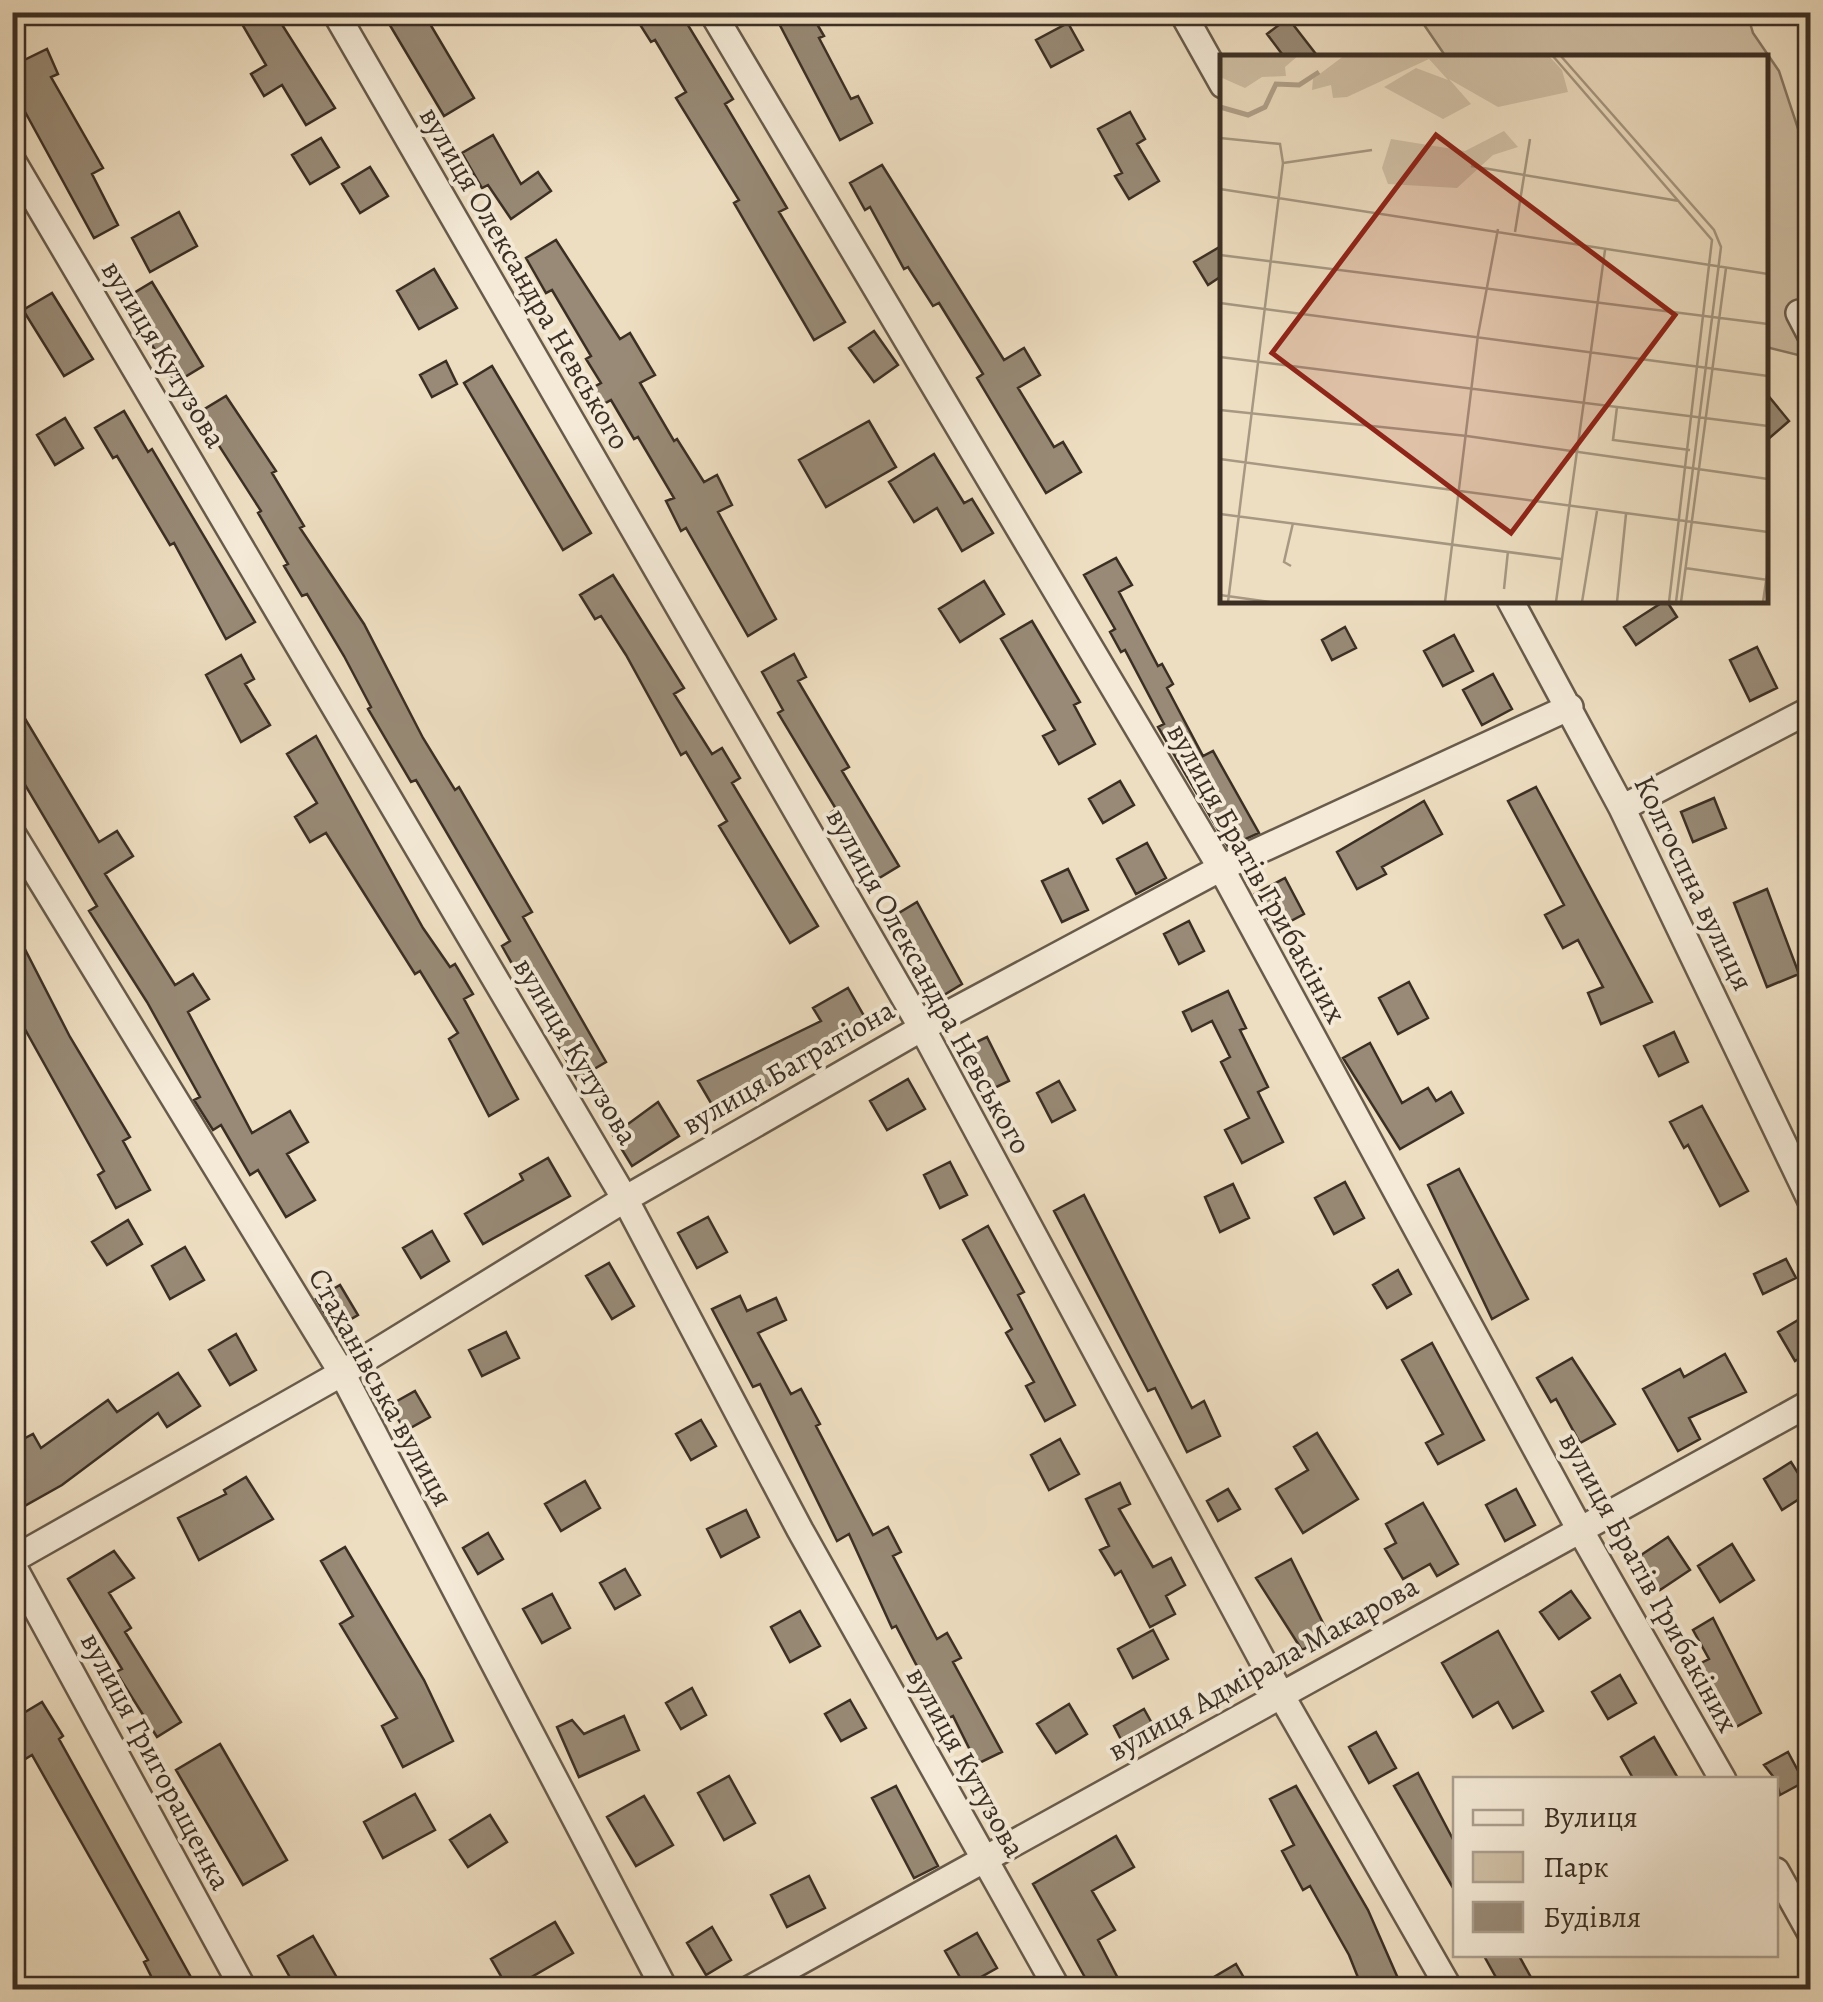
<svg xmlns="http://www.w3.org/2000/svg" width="1823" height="2002" viewBox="0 0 1823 2002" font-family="Alegreya,serif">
<rect width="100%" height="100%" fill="#eedec1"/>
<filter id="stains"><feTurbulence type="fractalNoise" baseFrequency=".002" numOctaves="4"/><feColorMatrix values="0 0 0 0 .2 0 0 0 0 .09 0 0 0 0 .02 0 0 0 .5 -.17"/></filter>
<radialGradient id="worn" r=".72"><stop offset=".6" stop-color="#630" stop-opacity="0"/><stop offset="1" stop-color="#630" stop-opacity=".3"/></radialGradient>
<!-- green -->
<path fill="#d0c0a6" stroke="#867865" stroke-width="2.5" d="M1416 13H1747L1753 33 1779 71 1810 165V358L1766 347V58L1446 57Z"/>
<!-- building -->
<path fill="#988a76" stroke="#3b2f24" stroke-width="2.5" d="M235 12H274L335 108 306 125 282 85 264 96 251 74 266 65Z
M382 12H423L474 98 444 116Z
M632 12H680L733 99 725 104 787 208 779 212 845 322 814 340 734 203 739 200 676 98 686 92 655 40 651 42Z
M773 12H810L824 36 819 38 851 99 858 96 872 123 840 140Z
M1288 18 1319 58H1285L1267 34Z
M1068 23 1083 50 1051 67 1036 40Z
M47 49 58 74 51 77 103 168 92 174 118 225 94 238 12 88V66Z
M1130 112 1145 139 1137 144 1159 181 1129 199 1115 176 1122 173 1098 129Z
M493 135 521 184 538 172 551 191 511 219 488 185 482 188 462 153Z
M321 138 339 167 310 184 292 155Z
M882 165 1004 360 1024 348 1040 375 1018 388 1054 447 1063 442 1081 472 1046 493 977 378 983 374 939 303 933 306 908 267 904 269 870 207 865 210 850 183Z
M370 167 388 196 360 213 342 184Z
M179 212 197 246 150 272 132 238Z
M556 240 620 339 630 333 655 375 640 383 674 441 677 439 704 482 717 475 732 505 718 512 776 619 748 636 686 528 681 531 666 501 674 498 638 437 634 439 611 400 602 405 592 388 601 383 586 359 591 356 552 290 546 293 526 258Z
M1223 245V275L1208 285 1194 262Z
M434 269 457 308 419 329 397 291Z
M152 282 203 366 175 383 124 299Z
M52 293 93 359 64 376 23 310Z
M874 331 898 365 874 382 849 348Z
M446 361 457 384 432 397 420 375Z
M492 366 591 533 563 550 464 383Z
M1766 393 1789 421 1766 441Z
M226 396 276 471 272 473 304 526 300 528 364 624 423 738 455 790 459 787 532 912 523 917 606 1062 577 1079 502 946 510 941 416 780 411 782 368 709 371 707 344 656 307 594 302 596 284 566 288 564 258 513 261 511 198 413Z
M124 411 148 452 152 449 255 622 226 639 174 543 170 545 117 456 113 458 95 428Z
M65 418 83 448 55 465 37 435Z
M869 421 896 467 826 507 799 460Z
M934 454 964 503 972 499 993 533 962 551 937 508 914 522 889 482Z
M1116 558 1132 585 1119 592 1158 666 1162 664 1173 684 1167 688 1203 756 1213 751 1259 833 1228 847 1158 727 1164 724 1125 650 1121 652 1110 632 1115 629 1084 575Z
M613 575 684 688 674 694 712 754 722 748 740 778 732 783 818 926 790 943 719 826 727 821 686 752 681 755 626 655 601 616 595 619 580 595Z
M984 581 1004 614 960 642 939 609Z
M1666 600 1677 617 1636 645 1624 627Z
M1032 621 1080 702 1074 705 1095 744 1059 764 1043 736 1055 730 1001 639Z
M1345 627 1356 648 1332 660 1322 640Z
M1454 635 1473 671 1443 686 1424 651Z
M1757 647 1777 688 1750 701 1730 660Z
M794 654 806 677 798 681 849 767 842 771 899 866 871 883 829 814 836 809 778 713 783 710 762 672Z
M241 655 254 679 245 684 270 725 241 742 206 675Z
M1493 674 1512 709 1482 725 1463 690Z
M12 697 99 842 117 831 133 856 105 874 175 985 193 974 209 999 188 1012 252 1133 290 1111 308 1142 287 1154 315 1200 286 1217 258 1170 250 1175 221 1125 213 1130 194 1100 200 1097 147 1002 89 911 97 906 12 763Z
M316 736 423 928 450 967 455 964 473 994 464 999 518 1099 489 1116 449 1039 458 1033 420 971 415 974 326 833 310 842 295 817 317 803 287 754Z
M1120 781 1134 805 1103 823 1089 799Z
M1536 787 1652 1002 1601 1024 1588 993 1603 987 1578 940 1563 948 1545 915 1564 905 1508 801Z
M1714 798 1726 828 1693 842 1681 812Z
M1424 801 1442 834 1382 867 1386 874 1357 889 1337 852Z
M1147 843 1166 878 1136 894 1117 859Z
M1068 869 1088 910 1062 922 1042 881Z
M1285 878 1304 914 1274 930 1255 894Z
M1767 889 1799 974 1767 987 1734 903Z
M917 902 962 984 934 1001 889 919Z
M1189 921 1204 951 1179 964 1164 934Z
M12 924 70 1037 130 1137 123 1141 150 1190 116 1208 98 1175 104 1171 12 1006Z
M1409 982 1428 1018 1398 1034 1379 998Z
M848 988 871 1028 718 1115 698 1081 821 1021 813 1008Z
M1228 991 1246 1028 1240 1030 1268 1087 1258 1092 1283 1142 1242 1163 1225 1130 1249 1118 1221 1062 1230 1057 1212 1021 1192 1031 1183 1012Z
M1674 1032 1688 1062 1659 1076 1644 1046Z
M987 1037 1009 1081 986 1092 964 1048Z
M1370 1043 1402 1103 1428 1088 1436 1101 1451 1092 1463 1113 1400 1149 1343 1058Z
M908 1079 925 1109 887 1130 870 1101Z
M1059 1081 1075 1110 1052 1122 1037 1093Z
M658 1102 679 1136 632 1166 613 1135Z
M1702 1106 1748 1191 1720 1206 1688 1145 1684 1148 1670 1122Z
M548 1158 570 1196 483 1244 465 1214 523 1180 520 1174Z
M950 1162 967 1195 940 1208 924 1175Z
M1459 1169 1528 1299 1492 1319 1428 1185Z
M1345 1182 1364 1218 1334 1234 1315 1198Z
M1233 1184 1249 1218 1220 1232 1205 1197Z
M1084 1195 1192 1408 1204 1401 1220 1436 1187 1452 1155 1388 1148 1391 1054 1211Z
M708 1217 727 1252 697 1268 678 1233Z
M128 1220 142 1244 107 1265 92 1242Z
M988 1226 1024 1292 1018 1295 1075 1405 1045 1421 1026 1386 1034 1382 1006 1333 1012 1329 963 1240Z
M432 1231 449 1261 421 1278 403 1248Z
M185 1247 204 1280 170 1299 152 1266Z
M1786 1259 1796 1278 1763 1294 1754 1274Z
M609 1263 634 1306 612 1319 586 1276Z
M1398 1270 1411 1294 1387 1308 1373 1285Z
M340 1285 358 1315 334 1329 316 1299Z
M740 1296 747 1311 776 1298 786 1320 758 1333 791 1394 801 1389 820 1424 816 1426 873 1535 888 1527 901 1552 893 1556 937 1639 947 1633 961 1658 953 1662 1002 1752 977 1764 953 1716 945 1720 896 1626 892 1628 849 1534 837 1541 760 1384 753 1387 712 1309Z
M1810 1313V1352L1795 1361 1778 1332Z
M506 1332 519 1358 482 1376 469 1350Z
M236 1334 256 1370 230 1385 209 1350Z
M1432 1343 1484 1440 1438 1464 1426 1443 1443 1434 1402 1360Z
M1725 1354 1746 1392 1689 1418 1700 1439 1678 1451 1643 1389 1680 1369 1684 1377Z
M1572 1358 1615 1424 1580 1443 1556 1399 1551 1402 1537 1378Z
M178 1373 200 1406 167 1427 158 1413 62 1485 12 1513V1445L33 1434 41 1448 108 1400 117 1412Z
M415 1391 430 1417 405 1431 390 1405Z
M701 1420 716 1446 691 1460 676 1434Z
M1317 1433 1358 1499 1303 1533 1276 1489 1308 1470 1294 1447Z
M1060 1439 1079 1474 1049 1490 1031 1455Z
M1791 1462 1810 1492 1782 1510 1764 1479Z
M246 1477 273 1519 199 1560 178 1518 226 1494 224 1490Z
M585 1481 600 1508 561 1531 545 1504Z
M1120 1483 1130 1504 1119 1509 1153 1567 1171 1558 1185 1585 1166 1596 1175 1614 1150 1627 1121 1571 1115 1575 1100 1550 1109 1546 1086 1499Z
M1228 1489 1240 1509 1218 1521 1207 1501Z
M1516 1489 1535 1525 1505 1541 1486 1505Z
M1423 1503 1458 1564 1437 1576 1430 1564 1403 1579 1385 1549 1396 1543 1386 1524Z
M746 1510 759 1537 721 1557 707 1529Z
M488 1533 503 1559 478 1574 463 1548Z
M1668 1537 1690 1570 1660 1590 1638 1557Z
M1732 1544 1754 1580 1720 1602 1698 1566Z
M345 1547 424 1680 453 1741 403 1767 382 1726 397 1718 340 1624 353 1616 321 1561Z
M114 1551 134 1578 109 1593 131 1628 125 1632 181 1722 157 1737 116 1672 122 1669 68 1579Z
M1291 1559 1329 1635 1302 1650 1256 1578Z
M625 1569 640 1595 615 1609 600 1583Z
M1571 1591 1590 1618 1559 1639 1540 1612Z
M552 1594 570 1628 542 1643 523 1609Z
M800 1611 820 1646 790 1662 771 1627Z
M1713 1618 1761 1713 1736 1727 1699 1664 1709 1659 1693 1630Z
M1153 1630 1168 1659 1133 1678 1118 1649Z
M1498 1631 1543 1711 1513 1728 1498 1702 1473 1717 1442 1663Z
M1620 1675 1636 1703 1608 1719 1592 1692Z
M692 1688 706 1715 681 1729 666 1703Z
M850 1700 866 1728 841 1741 825 1714Z
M42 1702 63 1736 59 1739 198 1990H158L144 1962 148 1960 32 1755 12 1767V1720Z
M1069 1704 1087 1734 1056 1753 1037 1724Z
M1144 1709 1159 1736 1128 1753 1114 1726Z
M624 1716 639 1750 579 1777 557 1727 572 1720 584 1734Z
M1376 1732 1396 1768 1369 1783 1349 1747Z
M1654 1737 1679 1780H1634L1621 1757Z
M220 1744 287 1860 243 1885 176 1770Z
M1788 1752 1804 1782 1780 1795 1776 1780 1764 1765Z
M1418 1773 1456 1845V1893L1394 1786Z
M729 1776 755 1823 724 1840 698 1793Z
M896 1786 938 1866 914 1878 872 1798Z
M1296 1786 1368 1910 1400 1983 1386 1990H1363L1349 1955 1310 1886 1303 1890 1282 1851 1294 1845 1270 1799Z
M415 1794 435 1830 383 1858 364 1822Z
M644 1796 673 1845 636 1866 607 1817Z
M490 1815 507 1842 468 1867 450 1840Z
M1116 1836 1134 1867 1092 1891 1115 1930 1098 1940 1124 1990H1092L1033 1884Z
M809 1876 825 1908 787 1927 771 1895Z
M555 1922 573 1953 509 1990 491 1959Z
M712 1927 731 1960 706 1975 687 1943Z
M977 1933 997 1968 965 1986 945 1951Z
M313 1936 344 1990H297L278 1956Z
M1483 1954H1518L1538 1990H1503Z
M1236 1964 1251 1990H1192Z"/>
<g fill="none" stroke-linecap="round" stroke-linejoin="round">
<!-- street casing -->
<g stroke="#685b4b" stroke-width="30">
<path id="street" d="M335 12 922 1028 1281 1695 1450 1990
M712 12 1221 868 1579 1528 1723 1780
M1182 12 1223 85
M12 160 625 1199 800 1530 1058 1990
M1799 313 1810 334
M1510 600 1622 808 1810 1199
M1622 808 1810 710
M12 833 342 1373 665 1990
M12 1560 342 1373 625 1199 922 1028 1221 868 1570 707
M12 1564 244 1990
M1776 1871 1810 1932
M748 1990 1810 1403"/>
</g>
<!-- street -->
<use href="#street" stroke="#f4ead7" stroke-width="25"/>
</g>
<g text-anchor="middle" stroke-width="8" stroke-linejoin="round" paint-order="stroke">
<!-- street labels -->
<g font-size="30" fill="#3b2f24" stroke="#f4ead7">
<text transform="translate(525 278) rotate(60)" y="10">вулиця Олександра Невського</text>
<text transform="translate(164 354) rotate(59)" y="10">вулиця Кутузова</text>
<text transform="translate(1257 873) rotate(61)" y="10">вулиця Братів Грибакіних</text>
<text transform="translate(1694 883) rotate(64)" y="10">Колгоспна вулиця</text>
<text transform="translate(929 981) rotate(61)" y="10">вулиця Олександра Невського</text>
<text transform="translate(576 1051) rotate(59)" y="10">вулиця Кутузова</text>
<text transform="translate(788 1067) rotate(-30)" y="10">вулиця Багратіона</text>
<text transform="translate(381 1387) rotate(61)" y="10">Стаханівська вулиця</text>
<text transform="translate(1649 1582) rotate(61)" y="10">вулиця Братів Грибакіних</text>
<text transform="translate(1263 1668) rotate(-29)" y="10">вулиця Адмірала Макарова</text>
<text transform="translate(156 1761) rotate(62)" y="10">вулиця Григоращенка</text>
<text transform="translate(966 1762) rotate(61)" y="10">вулиця Кутузова</text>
</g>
</g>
<!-- overview -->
<g transform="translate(1220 55)">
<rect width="548" height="548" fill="#eedec1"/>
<path d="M0 0H79L65 12 66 21 42 22 25 33 0 22ZM125 0H328L342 15 348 37 278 52 229 24 251 49 223 64 164 32 196 13 228 25 209 4 127 42 113 43 111 30 92 35 93 24ZM284 76 298 92 273 100 237 133 168 129 162 113 171 84 245 96Z" fill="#d0c0a6"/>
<path fill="none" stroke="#b1a28c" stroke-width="5" d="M0 52 28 60 45 52 56 29 79 30 99 17"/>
<path fill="none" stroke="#a69882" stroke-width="2.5" d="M332 0 492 185 449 547M340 0 494 175 501 192 456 547M0 83 60 89 63 108 8 547M63 108 152 95M251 111 459 146M0 134 548 219M295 177 310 84M0 200 548 269M0 248 548 321M0 302 548 371M397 352 393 385 470 395M0 355 247 381 548 424M0 404 548 477M0 459 341 504M71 511 64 507 73 468M465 513 548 525M284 534 288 496M0 540 50 547M225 547 258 280 278 174M336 547 385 195M362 547 377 456M397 547 406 459M461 547 506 213M543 547 548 513"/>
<path fill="#8f2418" fill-opacity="0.15" stroke="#8f2418" stroke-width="5" d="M216 80 455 260 291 478 52 298Z"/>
<rect width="548" height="548" fill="none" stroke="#3b2f24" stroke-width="5"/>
</g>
<!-- margin -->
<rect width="1823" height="2002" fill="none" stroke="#eedec1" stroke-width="50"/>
<rect x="15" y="15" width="1793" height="1972" fill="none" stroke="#3b2f24" stroke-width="5"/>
<rect x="25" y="25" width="1773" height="1952" fill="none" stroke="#3b2f24" stroke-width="2.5"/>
<!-- legend -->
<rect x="1453" y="1777" width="325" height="180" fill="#f4ead7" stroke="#aa9f8f" stroke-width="2.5"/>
<rect x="1473" y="1810" width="50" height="15" fill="#f4ead7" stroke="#aa9f8f" stroke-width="2.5"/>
<text x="1543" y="1827" font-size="30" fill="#3b2f24">Вулиця</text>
<rect x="1473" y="1852" width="50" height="30" fill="#d0c0a6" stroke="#aa9f8f" stroke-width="2.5"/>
<text x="1543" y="1877" font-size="30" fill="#3b2f24">Парк</text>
<rect x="1473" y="1902" width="50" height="30" fill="#988a76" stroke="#aa9f8f" stroke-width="2.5"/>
<text x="1543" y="1927" font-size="30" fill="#3b2f24">Будівля</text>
<rect width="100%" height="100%" filter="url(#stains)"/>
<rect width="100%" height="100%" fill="url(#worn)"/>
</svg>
